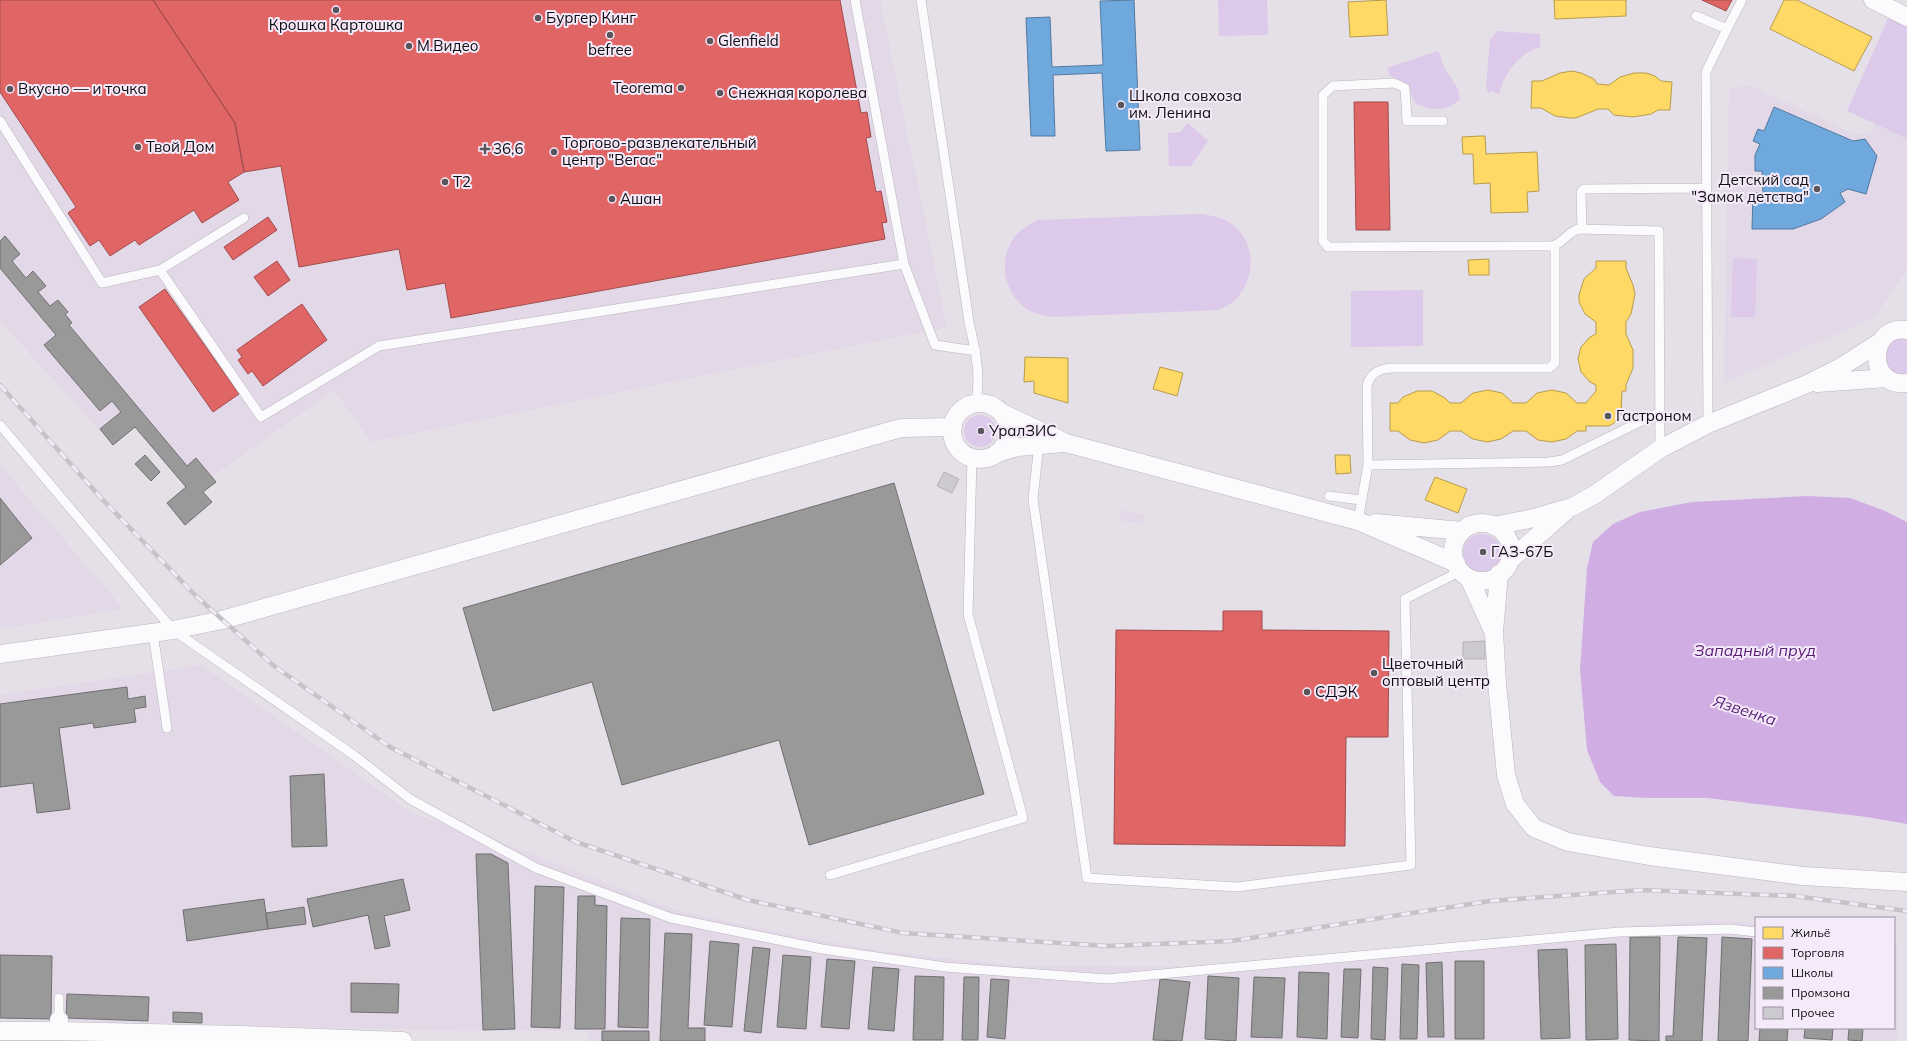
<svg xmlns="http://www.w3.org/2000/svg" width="1907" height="1041" viewBox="0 0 1907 1041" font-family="Mulish,sans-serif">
<rect width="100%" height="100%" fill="#e5e0e8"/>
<!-- built -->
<path fill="#e2d8e8" d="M0 0H880L947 327 371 442 334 390 212 477 216 482 203 492 212 502 185 525 167 503 185 487 135 427 113 445 0 321Z
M1752 86 1855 135 1870 133 1876 121 1907 135V270L1874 318 1724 383 1729 88Z
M0 465 113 597 123 609 0 629Z
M1121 510 1145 515 1143 525 1119 520Z
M201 665 412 813 519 849 678 911 797 936 882 951 1019 966 1305 967 1640 925 1728 921 1756 924V1028H1894V943L1897 944V1041H588L587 1030 464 1031 0 1019V695Z"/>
<!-- green -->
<path fill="#ddc9e9" d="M1218 0H1267L1268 35 1219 36Z
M1890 14 1907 22V138L1847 111Z
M1497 31 1540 34V47C1518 54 1505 72 1499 94L1492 91 1488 93 1486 86 1490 40Z
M1438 51 1445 69 1458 89 1460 99C1447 112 1432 111 1416 104 1409 88 1406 83 1390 76L1387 68Z
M1188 123 1208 141 1191 166H1169L1168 133 1180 132Z
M1202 214C1213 216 1225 218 1234 226 1257 245 1255 280 1235 300 1231 304 1224 307 1219 310L1053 317C1043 315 1032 314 1024 307 1004 291 998 260 1014 238 1020 229 1029 225 1038 220Z
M1733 258 1757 259 1755 317H1731Z
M1423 290V346L1351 347V291Z
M1898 337 1907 338V375H1898L1887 367C1884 349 1884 348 1898 337Z
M964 431a16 16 0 1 1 32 0a16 16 0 1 1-32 0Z
M1463 553a19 19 0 1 1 38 0a19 19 0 1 1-38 0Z"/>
<!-- water -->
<path fill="#d0aee4" d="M1807 496 1850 498 1883 510 1907 522V824L1867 817 1707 798H1648L1614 796 1600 782 1587 750 1580 670 1587 568 1593 542 1613 524 1640 512 1692 502Z"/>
<!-- homes -->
<path fill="#ffd966" stroke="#b79c4c" d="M1386 0 1388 35 1350 37 1348 2Z
M1554 0H1626V16L1555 19Z
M1784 0H1797L1872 37 1854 71 1770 29Z
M1572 71 1581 73 1594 79 1597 84 1609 85 1620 77 1634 73H1646L1655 76 1661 81 1672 82 1670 110H1658L1651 114 1633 117 1614 115 1608 109H1598L1576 118H1570L1555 116 1541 108H1531L1532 81H1542L1560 73Z
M1481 136H1485L1486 154 1537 152 1539 191 1527 192 1528 212 1491 213 1490 183 1474 184 1473 154H1463L1462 137Z
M1489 259V275H1469L1468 260Z
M1596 261H1626V268L1633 285 1635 294 1631 314 1626 322V334L1633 350V368L1626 385V391H1622L1621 414 1614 423 1609 426H1586V431H1577L1566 439 1552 442 1538 440 1526 431H1513L1501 439 1487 442 1473 439 1461 431H1450L1438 440 1424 443 1410 440 1398 431H1390V403H1398L1403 397 1417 391H1432L1445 398 1450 403H1461L1473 393 1488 390 1502 393 1513 403H1526L1537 393 1552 390 1566 393 1577 403H1586L1596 391V385L1590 382 1581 372 1578 359 1581 347 1590 337 1596 334V322L1585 314 1579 302V295L1584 279 1596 268Z
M1025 357 1068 358V403L1034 393V381L1024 382Z
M1160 367 1183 373 1177 396 1153 389Z
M1335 455H1350L1351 473 1336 474Z
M1435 477 1467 489 1458 513 1425 500Z"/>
<!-- shops -->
<path fill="#e06666" stroke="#a14b4c" d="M0 0H153L235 123 244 172 228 182 239 200 202 223 194 210 139 245 135 240 110 256 99 240 90 246 68 213 76 207 0 92Z
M153 0H840L861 113 867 112 871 137 866 138 876 192 881 191 887 222 882 223 885 239 451 318 445 283 407 290 399 249 299 267 281 166 244 172 235 123Z
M1702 0H1732L1726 11Z
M1354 102H1388L1390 230H1356Z
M268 217 277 230 233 260 224 247Z
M277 261 290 280 268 296 254 277Z
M165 289 239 394 213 412 139 307Z
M302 304 327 340 263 386 252 371 248 374 238 360 242 357 237 350Z
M1223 611H1262V630L1389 631 1388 737H1346L1345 846 1114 844 1116 630 1223 631Z"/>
<!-- schools -->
<path fill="#6fa8dc" stroke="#52799f" d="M1134 0 1140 150 1106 151 1102 73 1053 75 1055 136H1031L1026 18 1050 17 1052 67 1103 65 1100 1Z
M1774 107 1853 141 1865 139 1877 156 1866 194 1848 189 1840 193 1845 202 1821 219 1793 229H1752L1753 193H1763L1762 171H1755V155L1760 144 1753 141 1758 129 1764 131Z"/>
<!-- industry -->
<path fill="#999" stroke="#706f70" d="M5 236 20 254 12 261 26 278 33 271 46 286 38 292 50 306 58 300 68 312 65 314 72 323 69 325 187 466 196 458 216 482 203 492 212 502 185 525 167 503 186 487 135 427 113 445 100 429 121 412 112 401 100 411 44 345 56 335 0 268V241Z
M145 455 160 472 151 481 135 464Z
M894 483 984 794 809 845 779 740 622 785 592 682 493 711 463 608Z
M0 498 32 538 0 565Z
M127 687 128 699 145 696 146 707 134 709 136 722 94 728 93 723 59 728 70 809 37 813 33 783 0 787V704Z
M324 774 327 846 292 847 290 776Z
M476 854H491L508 863 515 1029 483 1030Z
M403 879 410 910 384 916 390 946 375 949 368 915 313 927 307 899Z
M535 886 564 887 560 1028 531 1027Z
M578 896H595V905L607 906 605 1029H575Z
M264 899 268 929 187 941 183 910Z
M304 907 306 924 268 929 266 913Z
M621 918 650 919 648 1028 618 1027Z
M665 933 692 934 688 1028H705V1041H660Z
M1630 937H1660L1659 1041 1629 1040Z
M1678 937 1707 938 1702 1041H1666V1036H1673Z
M1722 937 1752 939 1748 1041H1718Z
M710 941 739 944 732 1027 704 1025Z
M1616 944 1618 1039 1586 1040 1585 945Z
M753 947 770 949 761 1033 744 1031Z
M1567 949 1570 1038 1541 1039 1538 950Z
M0 955 52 956 51 1019 0 1018Z
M783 955 811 957 806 1029 777 1027Z
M827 959 855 961 849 1029 821 1027Z
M1455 961H1484V1039H1455Z
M1442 962 1444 1037H1428L1426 963Z
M1402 964 1419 965 1417 1039H1400Z
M873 967 899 969 894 1031 868 1029Z
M1373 967 1388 968 1385 1040 1371 1039Z
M1344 969H1361L1358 1038 1341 1037Z
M1299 972 1329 973 1327 1039 1297 1037Z
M915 976 944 977 943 1040H913Z
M1208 976 1239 978 1236 1041 1205 1039Z
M964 977H979L978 1040H962Z
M1254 977 1285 978 1282 1038 1251 1037Z
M991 979 1009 980 1005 1039 987 1037Z
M1160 979 1190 982 1182 1041 1153 1040Z
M351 983 399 984 398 1013 351 1012Z
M67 994 149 997 148 1021 66 1018Z
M173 1012 202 1013V1023L173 1022Z
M1760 1028H1788L1787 1041H1759Z
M1805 1028H1833L1832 1040 1804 1038Z
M1849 1028H1863L1862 1041 1848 1040Z
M602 1031H649V1041H602Z"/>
<!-- building -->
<path fill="#cdc9d0" stroke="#b5b1b7" d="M944 472 959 479 952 493 937 486Z
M1485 641V659H1463V642Z"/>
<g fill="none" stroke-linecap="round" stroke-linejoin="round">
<!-- service casing -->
<g stroke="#bab6bb" stroke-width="10">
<path id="service" d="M855 0 904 264 935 345 976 351
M921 0 969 322C975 348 982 378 975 404
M1696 16 1727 29 1742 0
M0 121 102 283 160 270 244 218
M1443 121H1407L1405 88 1394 83 1333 86 1323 95V241L1328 247 1551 246C1562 245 1568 231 1579 229L1659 231 1660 449
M1582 229 1581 192 1584 189 1706 188
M160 270 261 417 379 346 904 264
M1708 424 1706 72 1727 29
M0 425 173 630 355 756 410 799 536 868 671 918 822 949 945 967 1107 979 1619 932 1730 929 1756 932
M1039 444 1033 499 1087 878 1237 887 1411 865 1405 599 1461 571
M1368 465 1549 462 1562 460 1660 412
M1329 496 1361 500
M1358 521 1368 465 1367 387C1369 373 1379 369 1392 368H1549L1555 363V246
M153 633 167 728
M830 875 1023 818 968 614 972 458
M59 1020V998"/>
</g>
<!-- minor casing -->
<g stroke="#bab6bb" stroke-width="19">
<path id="minor" d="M1873 0 1907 17
M1907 330C1868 324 1866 388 1907 383
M1817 383 1887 378
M952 431a28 28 0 1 1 56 0a28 28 0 1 1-56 0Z
M1002 413 1066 443 1358 521 1456 563
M997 453 1018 447 1063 443
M1375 523 1462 531
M1453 552a29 29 0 1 1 58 0a29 29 0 1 1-58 0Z
M1494 526 1534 518 1572 507 1594 495 1660 449 1708 424 1807 384 1841 367 1880 342
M1510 560 1566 511
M1499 574 1494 632 1497 683 1506 775 1515 804 1534 828 1568 842 1649 856 1803 876 1907 882
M1469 578 1493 631
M0 654 173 630 222 620 901 428 953 427
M0 1031H58L59 1020
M58 1031 241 1035 403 1041"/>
</g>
<!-- service -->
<use href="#service" stroke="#fbfafc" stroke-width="9"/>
<!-- minor -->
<use href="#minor" stroke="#fbfafc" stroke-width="18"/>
<!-- rail casing -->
<g stroke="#c5c3c5" stroke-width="4.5">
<path id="rail" d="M0 385 102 499 196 596 274 666 390 747 576 842 748 900 903 933 1108 946 1231 941 1490 901 1641 890 1795 896 1907 911"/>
</g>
<!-- rail -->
<use href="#rail" stroke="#f4eafa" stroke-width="3" stroke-dasharray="9" stroke-linecap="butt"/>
</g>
<!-- markers -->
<g fill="#5a565c" stroke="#f4eafa" stroke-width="1.5">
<circle cx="336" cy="10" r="4"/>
<circle cx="538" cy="18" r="4"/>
<circle cx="610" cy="35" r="4"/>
<circle cx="710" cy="41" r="4"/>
<circle cx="409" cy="46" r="4"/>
<circle cx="681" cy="88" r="4"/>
<circle cx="10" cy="89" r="4"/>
<circle cx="720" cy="93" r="4"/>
<circle cx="1121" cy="105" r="4"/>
<circle cx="138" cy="147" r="4"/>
<path d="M483 143h4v4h4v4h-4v4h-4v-4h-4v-4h4z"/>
<circle cx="554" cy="152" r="4"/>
<circle cx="445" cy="182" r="4"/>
<circle cx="1817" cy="189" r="4"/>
<circle cx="612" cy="199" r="4"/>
<circle cx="1608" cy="416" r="4"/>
<circle cx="981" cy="431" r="4"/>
<circle cx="1483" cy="552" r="4"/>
<circle cx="1374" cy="673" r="4"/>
<circle cx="1307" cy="692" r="4"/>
</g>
<g text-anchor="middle" stroke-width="4" stroke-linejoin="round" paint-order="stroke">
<!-- poi labels -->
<g font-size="15" fill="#0f0c11" stroke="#f4eafa" text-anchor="start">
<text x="546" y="23">Бургер Кинг</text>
<text x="336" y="30" text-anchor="middle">Крошка Картошка</text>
<text x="718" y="46">Glenfield</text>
<text x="417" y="51">М.Видео</text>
<text x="610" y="55" text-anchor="middle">befree</text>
<text x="673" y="93" text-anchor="end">Teorema</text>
<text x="18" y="94">Вкусно — и точка</text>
<text x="728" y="98">Снежная королева</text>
<text x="1129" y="101">Школа совхоза<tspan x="1129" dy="17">им. Ленина</tspan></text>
<text x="562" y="148">Торгово-развлекательный<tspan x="562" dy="17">центр "Вегас"</tspan></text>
<text x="146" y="152">Твой Дом</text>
<text x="493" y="154">36,6</text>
<text x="1809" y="185" text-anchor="end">Детский сад<tspan x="1809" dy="17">"Замок детства"</tspan></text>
<text x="453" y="187">T2</text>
<text x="620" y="204">Ашан</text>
<text x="1616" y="421">Гастроном</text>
<text x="989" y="436">УралЗИС</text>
<text x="1491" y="557">ГАЗ-67Б</text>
<text x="1382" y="669">Цветочный<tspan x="1382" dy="17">оптовый центр</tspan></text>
<text x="1315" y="697">СДЭК</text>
</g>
<!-- water labels -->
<g font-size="16" font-style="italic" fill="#591d75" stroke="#f4eafa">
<text x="1755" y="656">Западный пруд</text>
<text transform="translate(1745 710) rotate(18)" y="6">Язвенка</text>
</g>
</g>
<!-- legend -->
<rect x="1755" y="917" width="140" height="112" fill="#f4eafa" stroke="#98919d"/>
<rect x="1763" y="927" width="20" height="12" fill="#ffd966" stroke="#98919d"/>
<text x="1791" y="937" font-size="12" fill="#0f0c11">Жильё</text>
<rect x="1763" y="947" width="20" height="12" fill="#e06666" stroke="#98919d"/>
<text x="1791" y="957" font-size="12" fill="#0f0c11">Торговля</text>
<rect x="1763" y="967" width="20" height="12" fill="#6fa8dc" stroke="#98919d"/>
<text x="1791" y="977" font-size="12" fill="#0f0c11">Школы</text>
<rect x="1763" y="987" width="20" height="12" fill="#999999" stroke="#98919d"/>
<text x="1791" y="997" font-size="12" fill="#0f0c11">Промзона</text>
<rect x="1763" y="1007" width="20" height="12" fill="#cdc9d0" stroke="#98919d"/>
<text x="1791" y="1017" font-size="12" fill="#0f0c11">Прочее</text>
</svg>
